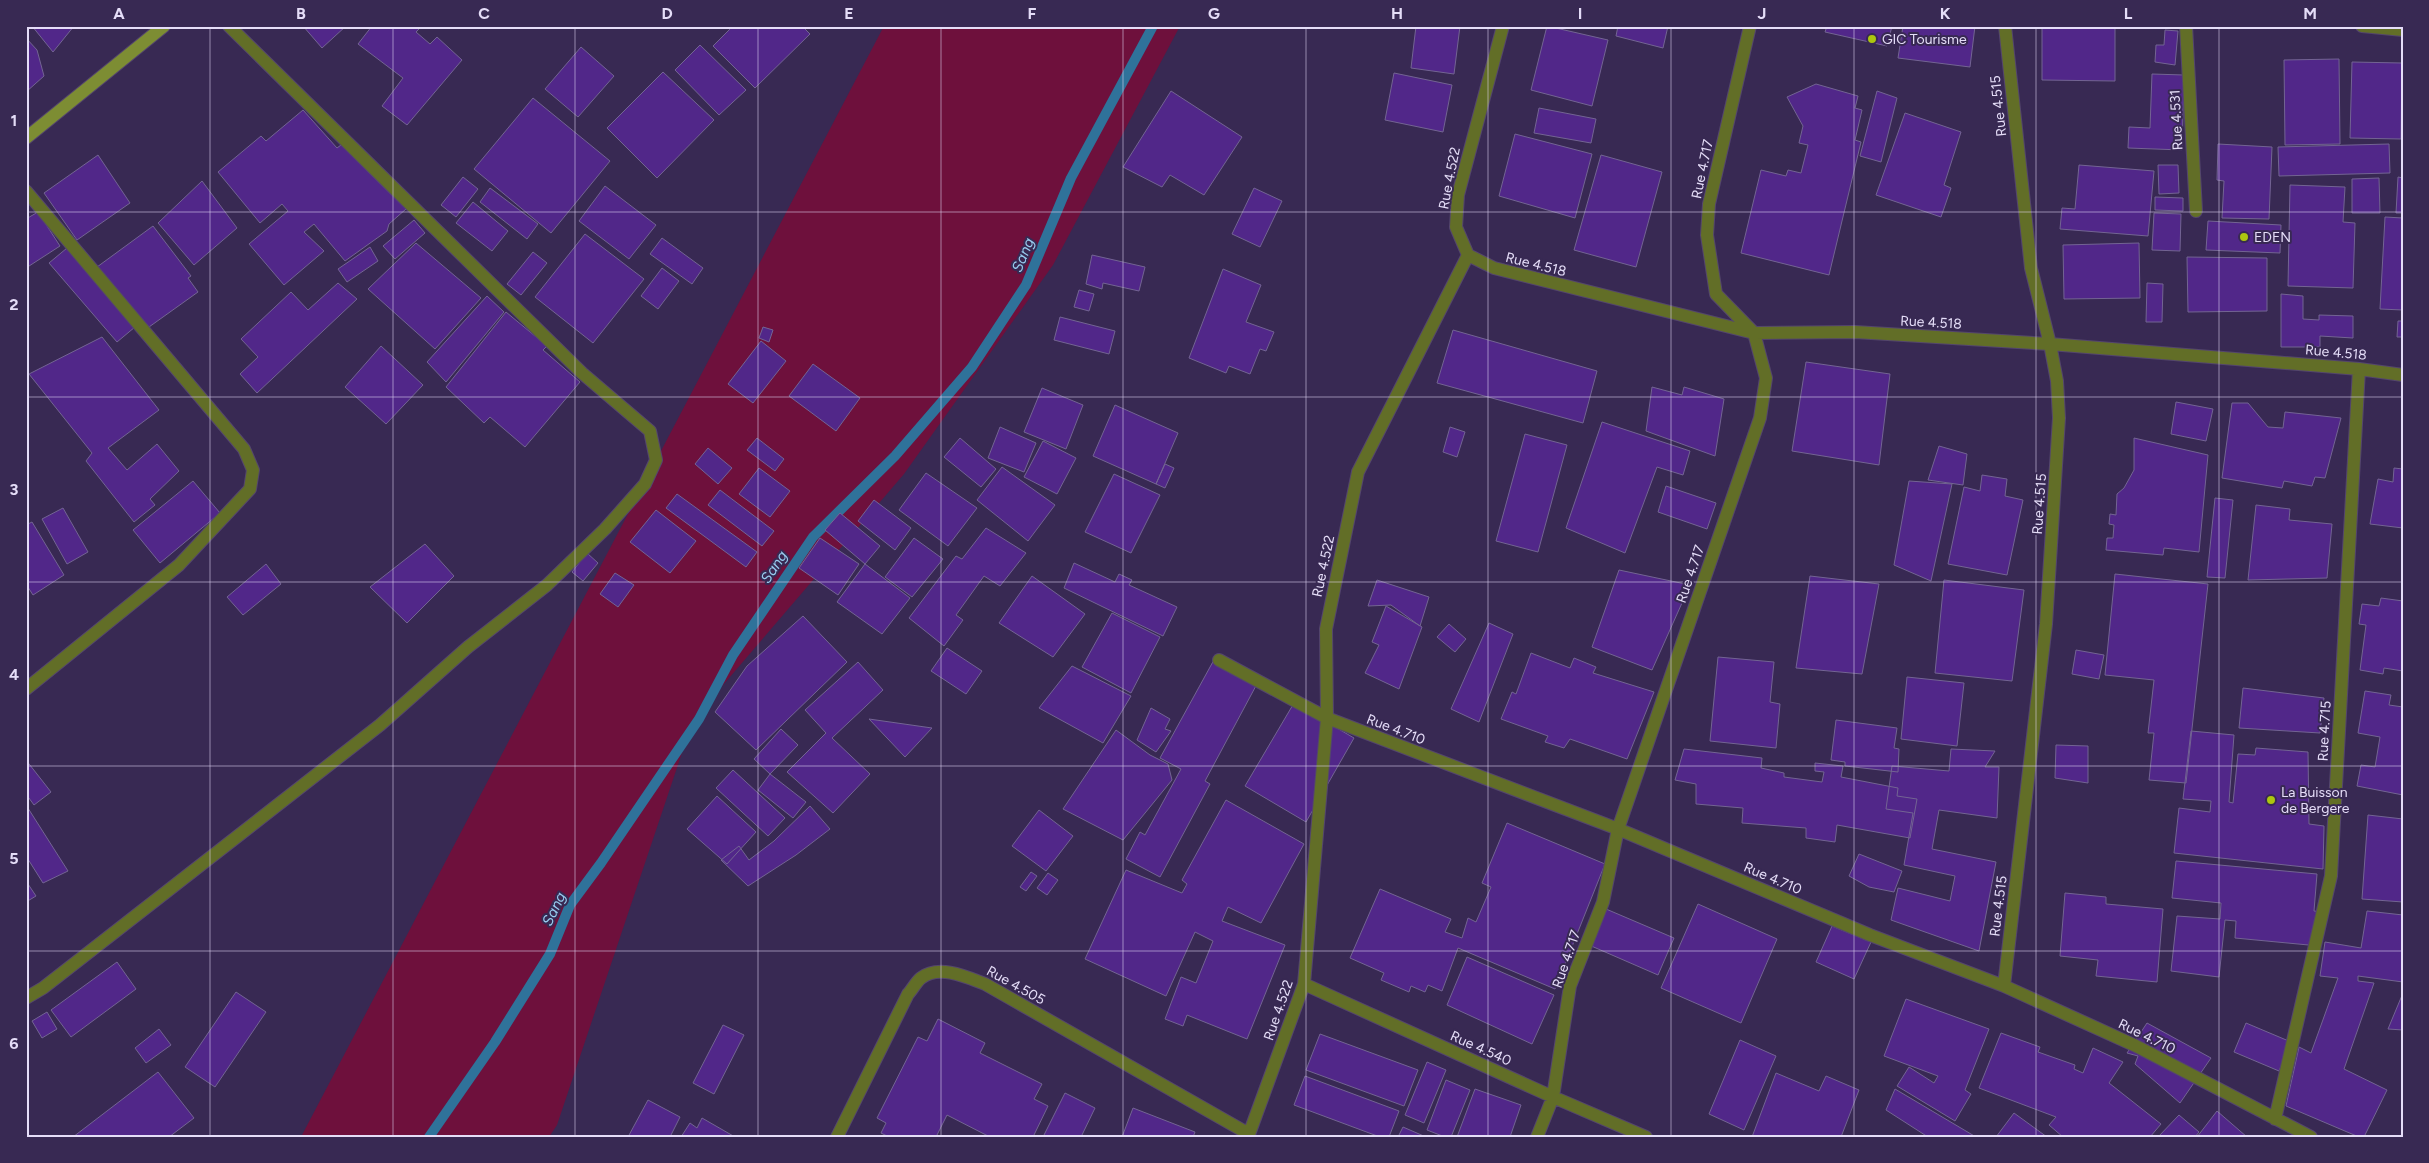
<svg xmlns="http://www.w3.org/2000/svg" width="2429" height="1163" viewBox="0 0 2429 1163" font-family="Figtree,sans-serif">
<rect width="100%" height="100%" fill="#382953"/>
<!-- green -->
<path fill="#6e103c" d="M884 26H1180L1053 265 904 474 693 720 557 1125 549 1137H301Z"/>
<g fill="none" stroke-linecap="round" stroke-linejoin="round">
<!-- stream -->
<path stroke="#2f729a" stroke-width="10" d="M429 1137 495 1042 550 954 570 905 601 863 699 719 733 655 813 537 895 456 972 367 1026 285 1071 178 1153 26"/>
</g>
<!-- building -->
<path fill="#512789" stroke="#736493" d="M32 26H74L53 52Z
M303 26H346L322 48Z
M372 26H422L416 32 430 44 437 37 462 60 407 125 382 106 403 78 358 44Z
M733 26H802L810 34 755 88 713 46Z
M1416 26H1460L1454 74 1411 68Z
M1547 26 1608 40 1592 106 1531 90Z
M1618 26H1668L1663 48 1616 36Z
M1827 26H1892L1887 46 1825 32Z
M1903 26H1975L1970 67 1898 58Z
M2042 26H2115V81L2042 80Z
M2165 30 2178 31 2175 65 2155 62 2156 45H2164Z
M26 38 37 50 44 76 26 92Z
M700 45 746 90 719 115 675 70Z
M581 47 614 76 578 117 545 89Z
M2339 59 2340 144 2285 145 2284 60Z
M2352 62 2402 63 2401 139 2350 138Z
M663 72 714 120 657 178 607 128Z
M1394 73 1452 85 1443 132 1385 120Z
M2152 74 2184 75 2182 150 2128 148 2129 127 2150 128Z
M1816 84 1858 96 1855 108 1862 110 1855 140 1861 142 1829 275 1741 253 1761 170 1786 176 1788 170 1801 173 1808 145 1799 143 1803 126 1787 97Z
M1171 91 1242 137 1204 195 1170 175 1162 187 1123 167Z
M1877 91 1897 98 1881 162 1860 156Z
M533 98 610 161 551 233 474 169Z
M1539 108 1596 119 1591 143 1534 133Z
M303 110 337 148 341 145 406 209 389 224 387 231 345 261 314 224 304 232 324 251 284 285 249 244 288 211 282 204 260 223 218 172 261 136 266 141Z
M1905 113 1961 132 1944 185 1951 188 1941 217 1876 195Z
M1515 134 1592 154 1575 218 1499 196Z
M2218 144 2272 147 2269 219 2222 218 2224 181 2217 180Z
M2389 144 2390 173 2279 176 2278 147Z
M98 155 130 203 77 240 44 193Z
M1601 155 1662 172 1636 267 1574 250Z
M2079 165 2154 171 2148 236 2060 229 2062 208 2075 209Z
M2158 165H2178L2179 193 2159 194Z
M463 177 478 189 456 217 441 205Z
M2398 177 2403 178V213H2396Z
M2379 178 2380 213H2352V179Z
M202 181 237 228 194 265 158 223Z
M2290 185 2345 187 2343 222 2355 223 2353 288 2288 286Z
M605 186 656 225 629 259 579 221Z
M490 188 538 224 527 239 480 202Z
M1254 188 1282 201 1260 247 1232 234Z
M2155 197 2183 198V211L2155 210Z
M473 202 508 231 492 251 456 223Z
M38 212 60 246 26 268V219Z
M2154 213 2181 214 2180 251 2152 250Z
M2385 217 2403 218V310L2380 309Z
M414 220 425 233 395 259 383 246Z
M2208 221 2281 225 2280 253 2206 250Z
M153 226 191 276 188 278 198 292 149 327 97 267Z
M585 234 644 279 593 343 535 297Z
M662 238 703 268 692 284 650 254Z
M416 243 481 298 435 349 368 289Z
M2139 243 2140 298 2064 299 2063 245Z
M370 247 378 261 347 282 338 269Z
M67 248 135 327 117 342 49 263Z
M533 252 547 263 521 295 507 284Z
M1092 255 1145 267 1139 291 1103 283 1102 289 1086 284Z
M2187 257 2267 258V311L2188 312Z
M662 268 679 281 658 309 641 296Z
M1223 269 1261 285 1246 322 1274 332 1266 351 1260 349 1250 374 1229 366 1226 373 1189 358Z
M338 283 357 299 257 393 240 374 258 357 241 339 291 292 308 310Z
M2147 283 2163 284 2162 322H2146Z
M1079 290 1094 294 1089 311 1074 307Z
M2281 294 2303 296V319L2319 320V315L2353 316V338L2320 336V347H2281Z
M487 296 504 312 446 382 427 362Z
M506 312 547 346 543 350 580 382 525 447 490 417 484 423 446 387Z
M1060 317 1115 331 1109 354 1054 340Z
M2398 321H2403V337H2397Z
M763 327 773 330 769 342 759 338Z
M1453 330 1597 371 1583 423 1437 383Z
M102 337 159 410 108 448 127 470 157 444 179 471 150 499 155 505 134 522 86 461 92 453 29 374Z
M761 341 786 361 753 403 728 384Z
M381 346 423 385 386 424 345 387Z
M1806 362 1890 374 1879 465 1792 451Z
M813 364 860 398 836 431 789 396Z
M1652 387 1682 395 1684 387 1724 399 1715 456 1646 431Z
M1042 388 1083 405 1066 449 1024 432Z
M2176 402 2213 409 2206 441 2171 434Z
M2232 403H2248L2268 427 2283 428 2285 412 2341 418 2325 478 2315 477 2312 486 2284 481 2282 488 2222 478Z
M1115 405 1178 433 1156 484 1093 456Z
M1602 422 1690 451 1683 475 1657 467 1625 553 1566 528Z
M1000 427 1036 443 1024 472 988 458Z
M1450 427 1465 432 1457 457 1443 452Z
M1525 434 1567 445 1538 552 1496 541Z
M757 438 784 459 775 471 747 450Z
M960 438 996 469 981 487 944 457Z
M2134 438 2208 455 2199 552 2164 548 2163 555 2106 550 2107 538H2113L2114 525 2109 524 2110 514 2116 515 2117 494 2124 488 2134 470Z
M1043 441 1076 458 1057 494 1024 477Z
M1939 446 1967 454 1963 485 1928 480Z
M708 448 732 468 718 484 695 464Z
M1165 464 1174 468 1165 488 1156 484Z
M1002 467 1055 505 1028 541 977 500Z
M759 468 790 491 770 517 739 494Z
M2394 468 2403 469V528L2370 524 2378 479 2393 482Z
M926 473 977 508 948 546 899 510Z
M1114 474 1160 495 1131 553 1085 532Z
M1982 475 2007 479 2005 496 2023 500 2007 575 1948 564 1964 487 1980 491Z
M193 481 220 513 160 563 133 530Z
M1909 481 1952 484 1931 581 1894 565Z
M1666 486 1716 503 1707 529 1658 512Z
M720 490 774 531 762 546 708 505Z
M677 494 757 552 746 567 666 508Z
M2215 498 2233 500 2225 578 2207 577Z
M874 500 911 528 895 550 858 521Z
M2256 505 2290 509 2289 520 2332 524 2327 578 2248 580Z
M63 508 88 552 67 564 42 519Z
M656 510 696 541 670 573 630 542Z
M840 513 880 546 865 564 825 530Z
M32 522 64 575 33 595 26 584V525Z
M986 528 1026 553 1000 586 984 576 956 615 963 620 944 646 909 618 956 556 962 559Z
M820 538 859 564 838 595 799 568Z
M914 538 943 559 912 597 885 577Z
M425 544 454 576 407 623 370 587Z
M587 553 598 563 583 581 572 572Z
M1074 563 1115 582 1119 574 1132 580 1129 585 1177 607 1163 636 1064 588Z
M266 564 281 584 243 615 227 597Z
M865 564 910 598 882 634 837 602Z
M1619 570 1690 585 1652 670 1592 647Z
M615 573 634 585 618 607 600 594Z
M2115 574 2208 584 2186 783 2149 780 2154 733H2148L2154 680 2105 675Z
M1032 576 1085 614 1053 657 999 623Z
M1810 576 1879 584 1862 674 1796 668Z
M1377 580 1429 597 1420 626 1391 605 1368 606Z
M1944 580 2024 590 2012 681 1935 673Z
M2381 598 2403 601V671L2384 668 2383 674 2360 670 2366 625 2359 624 2362 604 2379 606Z
M1386 606 1422 627 1399 689 1365 673 1379 645 1372 642Z
M1112 613 1160 637 1131 693 1082 667Z
M803 616 847 662 756 750 715 712 747 666Z
M1489 623 1513 634 1479 722 1451 709Z
M1449 624 1466 639 1455 652 1437 637Z
M947 648 982 671 966 694 931 671Z
M2076 650 2104 655 2099 679 2072 674Z
M1531 653 1570 668 1574 658 1596 667 1593 673 1654 692 1627 759 1570 739 1564 748 1545 742 1548 736 1501 719 1512 692 1516 694Z
M1718 657 1774 662 1770 702 1780 704 1776 748 1710 741Z
M1215 658 1258 682 1205 781 1210 784 1160 877 1126 859 1140 832 1145 835 1181 769 1160 758Z
M858 662 883 690 832 738 870 774 833 813 787 772 826 733 805 710Z
M1072 666 1131 696 1103 743 1039 708Z
M1907 677 1964 683 1957 746 1901 739Z
M2243 688 2324 698 2320 733 2239 728Z
M2365 691 2391 695 2389 705 2403 707V795L2357 786 2361 765 2375 767 2380 737 2358 733Z
M1294 703 1354 738 1306 822 1245 786Z
M1151 708 1170 719 1165 729 1171 731 1156 752 1137 740Z
M869 719 932 728 905 757Z
M1836 720 1897 728 1894 748 1899 749 1898 772 1845 766V762L1831 760Z
M781 729 798 745 770 774 754 759Z
M1116 730 1150 755 1168 764 1172 780 1123 840 1063 809Z
M2191 731 2234 735 2229 802 2233 803 2238 754 2255 755 2256 748 2308 752 2309 824 2324 826 2323 869 2174 853 2179 808 2210 812 2211 801 2183 799Z
M2056 745 2088 746V783L2055 778Z
M1684 749 1762 758 1761 768 1784 773V777L1822 782 1824 772 1815 771V763L1843 766 1841 777 1898 788 1897 796 1917 799 1910 838 1837 825 1835 842 1806 838V828L1742 823 1743 808 1696 804V784L1675 780Z
M1951 749 1995 751 1985 767H1999L1997 818 1939 810 1932 849 1996 862 1979 951 1891 920 1898 888 1950 901 1955 876 1904 865 1913 813 1886 809 1892 766 1949 771Z
M26 760 51 792 34 805 26 794Z
M733 770 785 818 768 836 716 788Z
M770 774 806 802 793 818 758 790Z
M717 796 756 832 727 864 687 829Z
M1226 800 1304 844 1261 923 1228 907 1222 921 1285 945 1247 1039 1187 1015 1183 1026 1165 1019 1181 977 1196 983 1213 941 1195 932 1166 996 1085 959 1126 870 1182 893 1187 884 1182 880Z
M26 805 68 871 43 883 26 856Z
M810 806 830 829 796 855 748 886 721 860 739 846 749 860 774 841Z
M1039 810 1073 836 1046 871 1012 846Z
M2368 815 2403 819V902L2362 899Z
M1507 823 1605 864 1555 989 1458 948 1442 991 1428 985 1425 992 1411 986 1409 992 1381 980 1384 973 1350 958 1380 889 1451 919 1445 932 1462 938 1468 918 1476 922 1491 887 1482 883Z
M1859 854 1902 871 1894 892 1869 887 1849 876Z
M2176 861 2317 874 2314 911 2324 912 2319 946 2235 938 2236 921 2225 920 2219 977 2171 971 2177 916 2220 919 2221 903 2172 898Z
M1031 872 1037 876 1026 891 1020 887Z
M1048 873 1058 880 1047 895 1037 888Z
M26 881 36 896 26 902Z
M2065 893 2106 897V904L2163 909 2157 982 2096 976 2098 960 2060 956Z
M1698 904 1777 939 1741 1023 1661 988Z
M1606 909 1674 938 1658 975 1589 945Z
M2367 911 2403 915V982L2358 976V981L2374 983 2344 1069 2387 1090 2364 1137H2359L2286 1106 2299 1047 2311 1053 2338 978 2320 976 2325 942 2361 948Z
M1832 926 1871 942 1854 979 1816 962Z
M1467 957 1554 995 1532 1044 1447 1005Z
M117 962 136 989 71 1037 51 1010Z
M236 992 266 1012 215 1087 185 1067Z
M2403 993V1030L2388 1029Z
M1906 999 1989 1029 1965 1090 1971 1094 1955 1121 1897 1086 1909 1067 1934 1083 1938 1076 1884 1056Z
M47 1012 57 1029 42 1038 32 1021Z
M938 1019 985 1043 980 1053 1042 1084 1034 1099 1048 1106 1033 1137H990L947 1115 936 1137H889L881 1133 886 1123 877 1118 918 1037 927 1041Z
M2147 1023 2211 1058 2180 1103 2135 1064 2138 1056 2127 1053Z
M2246 1023 2291 1042 2279 1071 2234 1052Z
M723 1025 744 1035 714 1094 693 1083Z
M159 1029 171 1045 146 1063 135 1048Z
M2001 1033 2040 1047 2038 1052 2075 1065 2074 1069 2083 1073 2093 1048 2123 1062 2109 1083 2161 1124 2150 1137H2063L2049 1125 2056 1117 1979 1088Z
M1320 1034 1418 1070 1404 1106 1306 1070Z
M1740 1040 1776 1056 1744 1130 1709 1114Z
M1427 1062 1446 1070 1424 1123 1405 1115Z
M158 1072 194 1118 169 1137H73Z
M1776 1073 1819 1091 1826 1076 1859 1090 1841 1137H1752Z
M1305 1076 1399 1111 1389 1137H1380L1294 1105Z
M1446 1080 1470 1090 1451 1137H1445L1427 1130Z
M1475 1089 1521 1105 1510 1137H1457Z
M1895 1089 1976 1137H1928L1886 1110Z
M1065 1093 1095 1108 1081 1137H1043Z
M648 1100 680 1117 670 1137H628Z
M1133 1108 1195 1132 1193 1137H1122Z
M2217 1111 2247 1137H2197Z
M2014 1113 2047 1137H1996Z
M2179 1115 2199 1132 2195 1137H2158Z
M702 1118 735 1137H681L690 1123 697 1128Z
M1403 1127 1426 1137H1398Z"/>
<g fill="none" stroke-linecap="round" stroke-linejoin="round">
<!-- minor casing -->
<g stroke="#54466d" stroke-width="14">
<path id="minor" d="M2186 26 2196 211
M2362 26 2403 30
M26 191 244 449 253 470 250 489 179 565 26 689
M1468 255 1494 268 1754 333 1855 332 2050 344 2359 369 2403 375
M1219 660 1327 718 1618 829 1870 935 2004 986 2136 1046 2311 1137
M1304 984 1553 1097 1646 1137
M2004 986 2046 624 2059 418 2057 381 2050 344 2031 268 2005 26
M26 998 43 988 380 725 468 647 547 585 605 529 645 484 656 460 650 431 582 373 229 26
M2275 1119 2331 876 2359 369
M837 1137 908 994C912 990 916 982 921 978 939 964 967 977 985 984L1249 1134
M1248 1137 1304 984 1327 718 1326 629 1358 472 1468 255 1456 227 1458 195 1503 26
M1537 1137 1553 1097 1570 986 1603 902 1618 829 1760 418 1766 378 1754 333 1716 294 1707 235 1709 204 1750 26"/>
</g>
<!-- secondary casing -->
<g stroke="#54466d" stroke-width="14">
<path id="secondary" d="M26 138 164 26"/>
</g>
<!-- minor -->
<use href="#minor" stroke="#626e27" stroke-width="12"/>
<!-- secondary -->
<use href="#secondary" stroke="#7d8d33" stroke-width="12"/>
</g>
<!-- grid -->
<path fill="none" stroke="#e5ddf8" stroke-width="1" stroke-opacity="0.55" d="M210 26V1137M393 26V1137M575 26V1137M758 26V1137M941 26V1137M1123 26V1137M1306 26V1137M1488 26V1137M1671 26V1137M1854 26V1137M2036 26V1137M2219 26V1137M26 212H2403M26 397H2403M26 582H2403M26 766H2403M26 951H2403"/>
<!-- markers -->
<g fill="#adc60f" stroke="#382953" stroke-width="2">
<circle cx="1872" cy="39" r="5"/>
<circle cx="2244" cy="237" r="5"/>
<circle cx="2271" cy="800" r="5"/>
</g>
<g text-anchor="middle" stroke-width="4" stroke-linejoin="round" paint-order="stroke">
<!-- poi labels -->
<g font-size="14" fill="#e5ddf8" stroke="#382953" text-anchor="start">
<text x="1882" y="44">GIC Tourisme</text>
<text x="2254" y="242">EDEN</text>
<text x="2281" y="797">La Buisson<tspan x="2281" dy="16">de Bergere</tspan></text>
</g>
<!-- street labels -->
<g font-size="14" fill="#e5ddf8" stroke="#382953">
<text transform="translate(1998 106) rotate(-96)" y="5">Rue 4.515</text>
<text transform="translate(2176 120) rotate(-93)" y="5">Rue 4.531</text>
<text transform="translate(1702 169) rotate(-78)" y="5">Rue 4.717</text>
<text transform="translate(1449 178) rotate(-79)" y="5">Rue 4.522</text>
<text transform="translate(1536 264) rotate(14)" y="5">Rue 4.518</text>
<text transform="translate(1931 322) rotate(3)" y="5">Rue 4.518</text>
<text transform="translate(2336 352) rotate(5)" y="5">Rue 4.518</text>
<text transform="translate(2039 504) rotate(-86)" y="5">Rue 4.515</text>
<text transform="translate(1323 566) rotate(-78)" y="5">Rue 4.522</text>
<text transform="translate(1690 574) rotate(-71)" y="5">Rue 4.717</text>
<text transform="translate(1396 729) rotate(21)" y="5">Rue 4.710</text>
<text transform="translate(2324 731) rotate(-87)" y="5">Rue 4.715</text>
<text transform="translate(1773 878) rotate(23)" y="5">Rue 4.710</text>
<text transform="translate(1998 906) rotate(-83)" y="5">Rue 4.515</text>
<text transform="translate(1566 959) rotate(-71)" y="5">Rue 4.717</text>
<text transform="translate(1016 985) rotate(29)" y="5">Rue 4.505</text>
<text transform="translate(1278 1010) rotate(-71)" y="5">Rue 4.522</text>
<text transform="translate(2147 1036) rotate(26)" y="5">Rue 4.710</text>
<text transform="translate(1481 1048) rotate(24)" y="5">Rue 4.540</text>
</g>
<!-- water labels -->
<g font-size="15" font-style="italic" fill="#98ccef" stroke="#382953">
<text transform="translate(1023 255) rotate(-67)" y="5">Sang</text>
<text transform="translate(774 567) rotate(-56)" y="5">Sang</text>
<text transform="translate(554 909) rotate(-64)" y="5">Sang</text>
</g>
</g>
<!-- border -->
<rect width="2429" height="1163" fill="none" stroke="#382953" stroke-width="55"/>
<rect x="28" y="28" width="2374" height="1108" fill="none" stroke="#e5ddf8" stroke-width="2"/>
<g font-size="16" text-anchor="middle" font-weight="bold" fill="#e5ddf8">
<text x="119" y="19">A</text>
<text x="301" y="19">B</text>
<text x="484" y="19">C</text>
<text x="667" y="19">D</text>
<text x="849" y="19">E</text>
<text x="1032" y="19">F</text>
<text x="1214" y="19">G</text>
<text x="1397" y="19">H</text>
<text x="1580" y="19">I</text>
<text x="1762" y="19">J</text>
<text x="1945" y="19">K</text>
<text x="2128" y="19">L</text>
<text x="2310" y="19">M</text>
<text x="14" y="126">1</text>
<text x="14" y="310">2</text>
<text x="14" y="495">3</text>
<text x="14" y="680">4</text>
<text x="14" y="864">5</text>
<text x="14" y="1049">6</text>
</g>
</svg>
